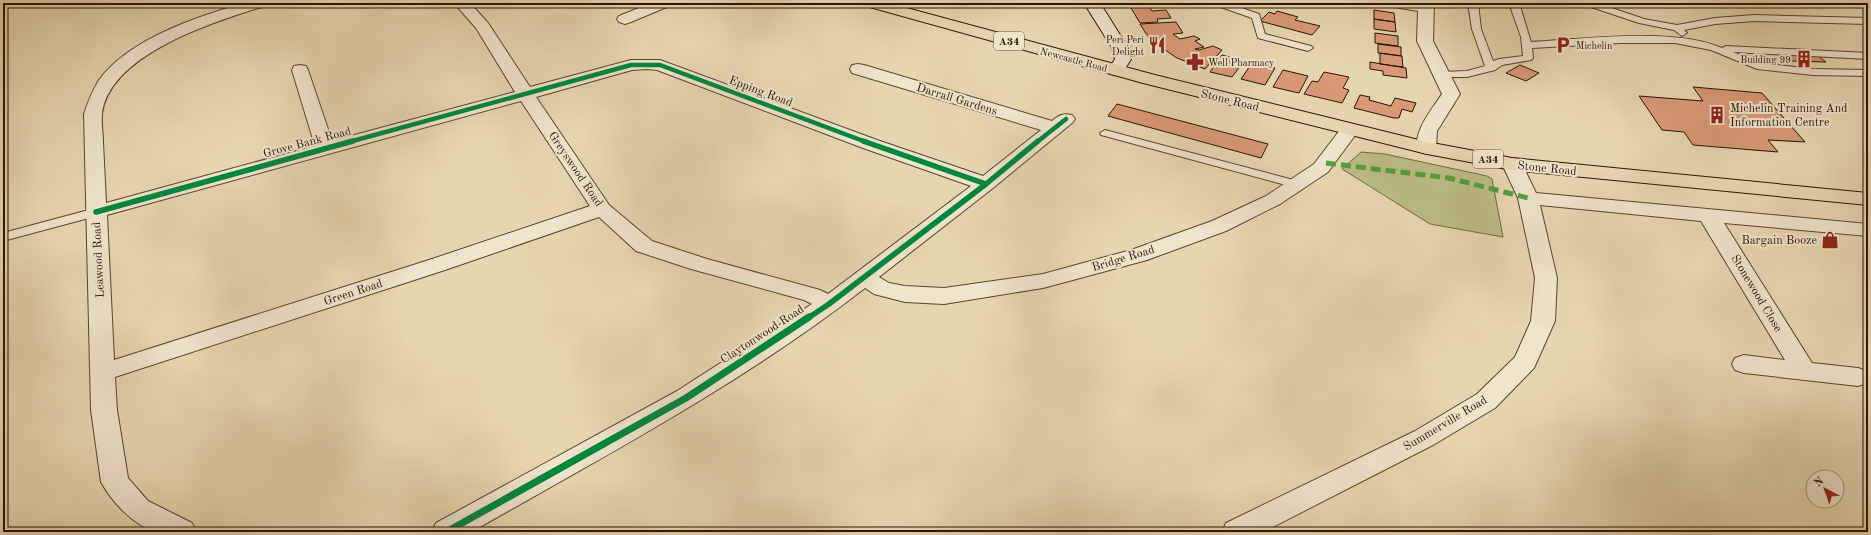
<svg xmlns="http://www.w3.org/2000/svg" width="1871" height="535" viewBox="0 0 1871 535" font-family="'Old Standard TT',serif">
<rect width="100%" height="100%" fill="#e6d6b0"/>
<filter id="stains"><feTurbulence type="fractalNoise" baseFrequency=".005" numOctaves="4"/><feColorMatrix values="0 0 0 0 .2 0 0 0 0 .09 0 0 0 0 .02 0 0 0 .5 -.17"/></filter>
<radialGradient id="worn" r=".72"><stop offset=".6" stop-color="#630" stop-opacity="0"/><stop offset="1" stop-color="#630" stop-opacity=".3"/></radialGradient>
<!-- green -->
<path fill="#bcbc86" stroke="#726844" d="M1361 152 1385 154 1487 176 1492 179 1503 237 1430 224 1342 169Z"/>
<!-- building -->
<path fill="#d99977" stroke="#281402" d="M1128 3H1147L1152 11 1166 10 1171 18 1157 19 1158 22 1140 23Z
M1374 10 1394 13 1395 22 1374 19Z
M1277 11 1298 17 1295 20 1320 26 1312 35 1260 21 1269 12 1275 14Z
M1374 19 1395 22 1396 32 1374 29Z
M1176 22 1183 33 1173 34 1180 39 1194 36 1200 39 1195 41 1204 47 1195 49 1199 50 1213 46 1222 50 1205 69 1177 58 1153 42 1145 32 1140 24Z
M1375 33 1398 36V46L1375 43Z
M1378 44 1401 47V56L1378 53Z
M1380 53 1402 56 1403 67 1380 64Z
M1222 55 1244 61 1232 77 1210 72Z
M1782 55 1818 56 1826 62 1789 61Z
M1370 62 1406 68 1407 78 1383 75V71L1370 69Z
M1252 63 1275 68 1265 85 1241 79Z
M1520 65 1539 73 1526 81 1506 73Z
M1283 70 1308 76 1299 93 1273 87Z
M1324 72 1349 77 1343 88 1349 90 1342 103 1304 94 1312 81 1318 82Z
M1693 87 1762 93 1805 142 1768 140 1778 152 1693 145 1684 132 1662 130 1639 96 1703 101Z
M1360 95 1370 97 1369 100 1391 106 1395 98 1416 103 1412 112 1402 109 1399 118H1394L1354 108Z
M1117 104 1268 144 1261 158 1108 116Z"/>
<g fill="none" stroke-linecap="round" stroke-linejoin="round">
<!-- service casing -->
<g stroke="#58442e" stroke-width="2">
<path id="service" d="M1213 3H1227L1259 14 1265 34 1311 46 1313 48 1308 51 1258 38 1252 18 1215 5Z
M1468 3H1478L1481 29 1493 61 1499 59 1523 56 1521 37 1509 3H1519L1531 42C1585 39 1673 27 1722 48L1726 46 1868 53V59L1733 52 1759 63 1813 69 1868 70V76L1813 75 1757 69 1711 50 1675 43H1621L1532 48 1533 58 1531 60 1502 65 1495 70 1467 77H1438L1437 75 1442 72 1467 71 1485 66 1472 29Z
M1583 3H1597L1644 19 1677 25 1715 18 1754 15 1868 18V24L1754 21 1715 24 1684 30 1687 33 1682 36 1674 30 1639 23 1585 5Z
M1105 130 1301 182 1303 184 1297 188 1101 135 1100 133Z
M96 208 100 209 102 212 100 215 3 241V233Z"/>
</g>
<!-- minor casing -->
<g stroke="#58442e" stroke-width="2">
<path id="minor" d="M244 3H268L265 6C216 21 109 54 102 114 101 123 103 133 103 142 104 162 105 182 106 203L315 146 292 70 294 66 300 65 306 66 308 70 332 141 515 92 476 28 454 3H470L488 23 530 87 631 60H660L877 140 983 176 1041 130 852 73 850 69 852 65 858 64 864 65 1052 121C1059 115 1063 113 1072 115L1075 119 1072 123 993 188 879 277 889 283 905 286 944 288 1043 274 1131 250 1212 221 1266 196 1314 164 1343 126 1350 124 1357 126 1359 130 1328 172 1280 204 1226 231 1147 260 1043 288 944 304 905 302 874 294 865 288C743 383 605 456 471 532H432L436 523 677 391 812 304 804 300 691 269 636 251 599 217 445 270 115 377 117 410 128 478 148 501 192 523 196 532C185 532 166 535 156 532 133 525 112 502 101 482L91 410 84 114C88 102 92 91 99 80 129 39 196 17 244 3ZM647 69 657 70 863 148 971 186 828 294 820 290 707 259 652 241 609 205 536 97 632 70ZM521 101 590 206 429 260 114 360 107 215Z
M651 3H672L669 6 631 22 625 24 619 22 617 19 619 16Z
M1385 3H1434L1433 41 1460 94 1437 131 1436 148 1434 152 1427 154 1420 152C1409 136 1433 108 1442 94L1417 41 1418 11 1388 6Z
M1512 158 1519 160 1522 164 1536 193 1868 224V236L1724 223 1812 363 1858 368 1867 371V383L1858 386 1744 373 1735 370 1732 364 1735 358 1744 355 1785 360 1701 221 1540 205 1557 278 1555 321 1534 368 1495 408 1433 445 1263 532H1222L1226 523 1415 431 1477 394 1515 357 1531 321 1535 278 1518 198 1502 164 1505 160Z"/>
</g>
<!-- secondary casing -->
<g stroke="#281402" stroke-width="2">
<path id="secondary" d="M1084 3H1100L1127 46 1131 59 1122 74 1116 75 1110 74 1108 70 1115 59 1111 46Z"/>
</g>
<!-- trunk casing -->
<g stroke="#281402" stroke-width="2">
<path id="trunk" d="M863 3H888L1155 75 1427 142 1512 158 1868 193V205L1512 170 1427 154 1143 83 866 6Z"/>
</g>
<!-- service -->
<use href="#service" fill="#efe4cc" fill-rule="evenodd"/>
<!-- minor -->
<use href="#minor" fill="#efe4cc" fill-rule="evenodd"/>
<!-- secondary -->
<use href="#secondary" fill="#efe4cc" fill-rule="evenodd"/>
<!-- trunk -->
<use href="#trunk" fill="#e6d6b0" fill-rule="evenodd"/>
<!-- quiet -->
<path stroke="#51a03d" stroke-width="5" stroke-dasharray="10 5" stroke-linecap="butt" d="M1326 163 1449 178 1528 198"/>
<!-- cycleway-far2 casing -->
<g stroke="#efe4cc" stroke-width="6">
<path id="cycleway-far2" d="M349 142 631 65H660L866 142
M1037 142 1066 119"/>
</g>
<!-- cycleway-far1 casing -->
<g stroke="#efe4cc" stroke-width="8">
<path id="cycleway-far1" d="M863 141 986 184
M96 212 353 141
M808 318 829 304 986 184 1038 141"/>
</g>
<!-- cycleway casing -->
<g stroke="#efe4cc" stroke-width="10">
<path id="cycleway" d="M446 532 686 398 809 317"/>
</g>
<!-- cycleway-far2 -->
<use href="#cycleway-far2" stroke="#00873e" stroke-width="4.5"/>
<!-- cycleway-far1 -->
<use href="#cycleway-far1" stroke="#00873e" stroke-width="5.5"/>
<!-- cycleway -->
<use href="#cycleway" stroke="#00873e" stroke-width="7"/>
</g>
<!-- icons -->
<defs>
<g id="restaurant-bare" transform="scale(1.38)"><path d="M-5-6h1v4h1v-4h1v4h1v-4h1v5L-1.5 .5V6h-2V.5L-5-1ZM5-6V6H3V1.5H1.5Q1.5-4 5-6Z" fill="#8f2418" stroke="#efe4cc" stroke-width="2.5" paint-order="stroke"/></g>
<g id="parking-bare" transform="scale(1.38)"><path d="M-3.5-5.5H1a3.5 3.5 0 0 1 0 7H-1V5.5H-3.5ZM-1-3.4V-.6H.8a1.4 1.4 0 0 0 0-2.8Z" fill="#8f2418" stroke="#efe4cc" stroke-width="2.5" paint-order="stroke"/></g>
<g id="building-bare" transform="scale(1.38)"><path d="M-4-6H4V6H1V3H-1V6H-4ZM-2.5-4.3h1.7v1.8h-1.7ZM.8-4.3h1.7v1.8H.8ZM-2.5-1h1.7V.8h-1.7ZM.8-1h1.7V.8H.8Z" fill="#8f2418" stroke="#efe4cc" stroke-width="2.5" paint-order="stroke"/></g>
<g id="pharmacy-bare" transform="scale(1.38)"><path d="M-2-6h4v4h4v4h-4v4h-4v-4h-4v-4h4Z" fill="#8f2418" stroke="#efe4cc" stroke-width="2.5" paint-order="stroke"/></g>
<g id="shop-bare" transform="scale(1.38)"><path d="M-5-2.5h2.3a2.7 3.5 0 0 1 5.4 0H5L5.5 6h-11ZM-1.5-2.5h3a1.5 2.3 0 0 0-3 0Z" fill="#8f2418" stroke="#efe4cc" stroke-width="2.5" paint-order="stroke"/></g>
</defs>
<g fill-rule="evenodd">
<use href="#restaurant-bare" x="1157" y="45"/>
<use href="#parking-bare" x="1563" y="45"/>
<use href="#building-bare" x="1804" y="59"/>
<use href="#pharmacy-bare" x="1195" y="62"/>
<use href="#building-bare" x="1717" y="115"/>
<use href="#shop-bare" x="1830" y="240"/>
</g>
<g text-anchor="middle" stroke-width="4" stroke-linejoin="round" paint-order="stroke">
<!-- far-poi labels -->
<g font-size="10" fill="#281402" stroke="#efe4cc" text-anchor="end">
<text x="1144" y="43">Peri Peri<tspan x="1144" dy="12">Delight</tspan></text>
<text x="1576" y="49" text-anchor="start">Michelin</text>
<text x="1791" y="63">Building 99</text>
<text x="1208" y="66" text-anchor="start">Well Pharmacy</text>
</g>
<!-- far-street labels -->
<g font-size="10" fill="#281402" stroke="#efe4cc">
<text transform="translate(1074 59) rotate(15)" y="4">Newcastle Road</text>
</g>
<!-- shield labels -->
<g fill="#efe4cc" stroke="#64523f" stroke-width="1">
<rect x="994" y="32" width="30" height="18" rx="3"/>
<rect x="1473" y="150" width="30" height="18" rx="3"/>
</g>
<g font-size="11" font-weight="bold" fill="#281402">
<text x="1009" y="45">A34</text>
<text x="1488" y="163">A34</text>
</g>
<!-- street labels -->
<g font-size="12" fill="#281402" stroke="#efe4cc">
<text transform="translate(761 91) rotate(21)" y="4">Epping Road</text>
<text transform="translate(957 99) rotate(17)" y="4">Darrall Gardens</text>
<text transform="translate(1230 100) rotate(14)" y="4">Stone Road</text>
<text transform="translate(307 142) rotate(-15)" y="4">Grove Bank Road</text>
<text transform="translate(1547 168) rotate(6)" y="4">Stone Road</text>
<text transform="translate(576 169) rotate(56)" y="4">Greyswood Road</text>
<text transform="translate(1123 258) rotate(-17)" y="4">Bridge Road</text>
<text transform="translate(98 260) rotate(-93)" y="4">Leawood Road</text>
<text transform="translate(353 292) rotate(-18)" y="4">Green Road</text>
<text transform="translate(1757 293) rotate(59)" y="4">Stonewood Close</text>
<text transform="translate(762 334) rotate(-33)" y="4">Claytonwood Road</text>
<text transform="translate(1445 423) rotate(-31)" y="4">Summerville Road</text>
</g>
<!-- poi labels -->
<g font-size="12" fill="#281402" stroke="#efe4cc" text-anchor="start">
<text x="1730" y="112">Michelin Training And<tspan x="1730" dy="14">Information Centre</tspan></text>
<text x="1817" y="244" text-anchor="end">Bargain Booze</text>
</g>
</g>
<!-- margin -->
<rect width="1871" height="535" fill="none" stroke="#e6d6b0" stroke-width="16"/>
<rect x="4" y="4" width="1863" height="527" fill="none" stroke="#281402" stroke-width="2"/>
<rect x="8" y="8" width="1855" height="519" fill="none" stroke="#281402"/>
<!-- north arrow -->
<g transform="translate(1825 489) rotate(319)"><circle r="19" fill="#efe4cc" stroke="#9f917b"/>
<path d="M0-3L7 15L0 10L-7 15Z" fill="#8f2418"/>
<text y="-6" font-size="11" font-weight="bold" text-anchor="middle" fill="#281402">N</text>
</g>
<rect width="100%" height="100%" filter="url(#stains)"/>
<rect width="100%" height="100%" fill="url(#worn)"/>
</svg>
